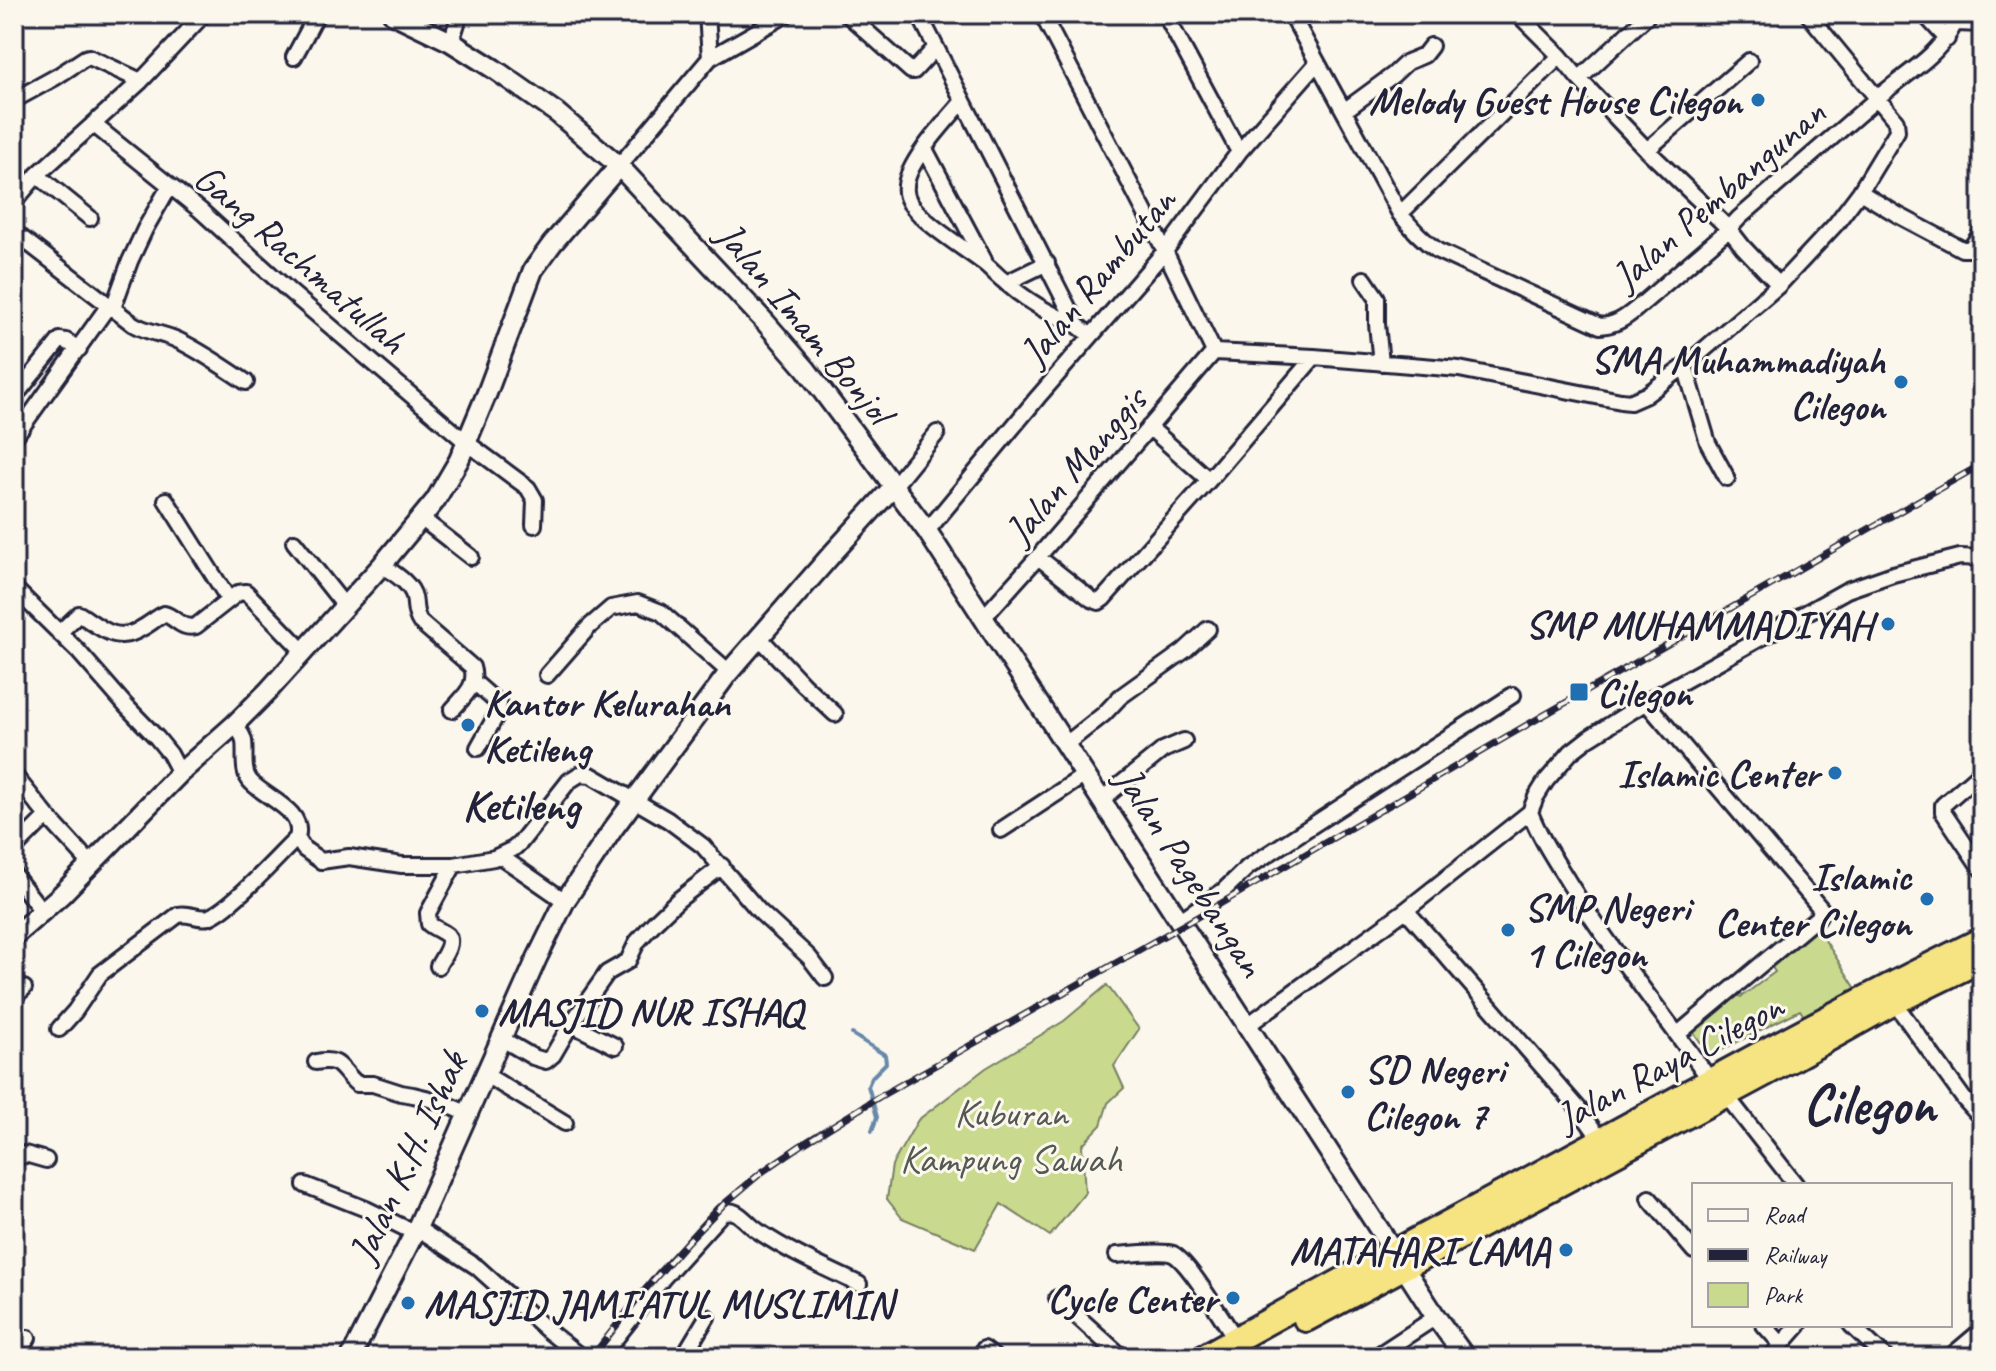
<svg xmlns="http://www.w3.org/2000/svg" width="1996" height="1371" viewBox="0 0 1996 1371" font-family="Caveat,sans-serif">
<rect width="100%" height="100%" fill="#fbf7ec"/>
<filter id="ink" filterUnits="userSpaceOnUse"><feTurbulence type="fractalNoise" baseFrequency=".0125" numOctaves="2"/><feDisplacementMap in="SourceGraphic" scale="16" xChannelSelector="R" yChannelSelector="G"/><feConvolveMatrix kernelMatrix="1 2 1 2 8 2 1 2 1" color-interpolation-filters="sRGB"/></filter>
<g filter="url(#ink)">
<!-- green -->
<path fill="#c9da8e" stroke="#767e64" stroke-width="2" d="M1816 926 1858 992 1807 1021 1800 1010 1710 1056 1690 1027 1732 992 1741 997 1775 972 1770 964Z
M1107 985 1139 1029 1114 1066 1124 1088 1108 1103 1101 1125 1082 1145 1085 1193 1050 1236 1001 1204 975 1249 902 1218 887 1199 892 1165 918 1120 986 1068 1064 1021Z"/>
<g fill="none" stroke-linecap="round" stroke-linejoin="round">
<!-- stream -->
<path stroke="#6788aa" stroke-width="4" d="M852 1034 885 1055 886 1063 872 1077 868 1086 877 1117 872 1131"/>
<!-- minor casing -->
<g stroke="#22223b" stroke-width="20">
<path id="minor" d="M707 14 710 58
M847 14 911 71H914L936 47
M919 14 1077 325 1091 336
M1042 14 1165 251 1214 352
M1165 14 1239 152
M1291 14 1400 214C1412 228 1423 241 1438 251L1600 326C1615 325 1624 319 1635 310L1729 229 1739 218C1784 179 1829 140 1874 101 1906 72 1943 56 1959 14
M1518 14 1560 56 1579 79 1647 150 1729 229 1743 247 1779 285
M1924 14 1947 39
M1956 23 1982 24
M451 42 460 14
M294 57 317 14
M1579 79 1649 14
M14 100 56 77 85 58 89 57 141 81
M963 101C947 120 907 162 906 186 905 192 907 198 910 203 922 222 962 247 981 261 990 267 996 275 1004 281 1025 300 1051 315 1077 325
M1344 111 1393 75 1407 62 1424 55 1431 46
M93 124 200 210 288 290 466 442 528 488 535 500 534 525
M925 149 984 260
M1647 150 1749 61
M619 166 710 58 787 14
M37 175 90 218
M1860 192 1898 215 1962 249H1970L1982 232
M14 202 37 175 141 81 204 14
M1400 214 1560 56
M14 232 133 324C146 332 161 333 175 339 200 350 223 367 246 382
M1364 279 1377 298V324L1381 363
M1006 283 1047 263
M113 308 130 261 145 229 169 187
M1214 352 1314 357 1459 369 1621 401 1630 402 1646 395 1685 366 1779 285 1835 225 1860 192 1897 131 1896 121 1808 14
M1685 366 1708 443 1727 478
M20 390 60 340 66 341 79 349
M1149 427 1209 480
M14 438 109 305
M894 486 937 433
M166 500 229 600
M421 518 471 557
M927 531 1038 397 1165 251 1239 152 1317 63
M294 542 344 605
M1038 557 1091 599 1099 602 1103 599 1209 480 1314 357
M382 565C393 573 411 583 414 597 416 607 414 613 420 622L472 667C478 686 464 696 452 710
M14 588 78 651 126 706 157 738 170 754 180 773
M983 618 1038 557 1214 352
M59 633 79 614C100 627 117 645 142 628 150 624 156 618 164 614 176 617 181 630 196 626L238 593 246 592 304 652
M759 637 803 684 835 714
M547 675 589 627 611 608 638 603 661 612 729 672
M474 682 499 704 497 714 478 748
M1646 702 1822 910 1818 917 1678 1034
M1066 744 1104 714 1120 697 1184 651 1208 629
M1982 771 1943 805V812L1982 870
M14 775 47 816 91 864
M1100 801 1163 750 1184 741
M1001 830 1085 775
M297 838 304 849 321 861 349 857 402 865H454L494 858 513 849 520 843 569 781 580 774 591 775 668 820 703 846 759 911 809 957 825 978
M14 849 47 816
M500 856 565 901
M14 875 42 911
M1406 910 1579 1109 1601 1140
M1179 921 1223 891 1248 867 1513 695
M438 966C442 958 454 944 447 935 442 931 434 928 429 924L428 913 454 865
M14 997 24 988
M1894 1002 1964 1099 1982 1119
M571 1024 615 1046
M1248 1025 1406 910 1530 812
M59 1029 75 1011 100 974 178 915C189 912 198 920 209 917 231 909 278 856 297 838 305 811 268 799 252 783 241 773 246 755 244 741 243 734 238 730 234 725
M502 1039 533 1057 546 1061 553 1055 571 1024 607 973 628 961 637 942 655 922 678 900 722 866
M316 1062C342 1057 340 1070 357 1084H373L401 1093 413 1095 438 1101 469 1114
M486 1075 565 1123
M1710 1080C1664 1014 1612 952 1569 883 1555 860 1540 838 1530 812L1536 797 1546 781 1571 752 1589 738 1646 702 1847 590 1893 574 1960 557 1982 558
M1725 1094 1796 1185
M14 1160 25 1154 46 1160
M305 1185 366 1209 415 1233
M1649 1198 1694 1251
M417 1228 477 1267 547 1330 581 1357
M1117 1255C1128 1254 1164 1250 1173 1254 1190 1263 1223 1321 1236 1339
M1057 1298 1122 1357
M1764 1325 1782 1345
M1851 1325 1885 1357
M984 1349 994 1357
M14 1357 28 1338
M601 1357 663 1278 722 1213C738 1206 745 1223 758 1231 789 1252 825 1268 859 1284
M683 1357 707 1317
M1375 1357 1436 1317
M1771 1357 1799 1325
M1950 1357 1982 1330"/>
</g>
<!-- tertiary casing -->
<g stroke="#22223b" stroke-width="24">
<path id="tertiary" d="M393 14 451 42 494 69 557 113 619 166 766 323 806 369 927 531 1436 1317 1465 1357
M14 936 61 895 180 773 234 725 268 691 382 565 435 501 459 460 487 393 533 270 552 244 619 166
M351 1357 417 1228 537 958 565 901 613 829 729 672 832 554 894 486"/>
</g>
<!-- trunk casing -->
<g stroke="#22223b" stroke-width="30">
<path id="trunk" d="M1306 1319 1790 1060 1894 1002 1982 959
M1204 1357C1336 1283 1470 1212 1602 1140 1728 1071 1853 1003 1982 940"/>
</g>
<!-- minor -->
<use href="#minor" stroke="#fbf7ec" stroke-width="14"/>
<!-- tertiary -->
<use href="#tertiary" stroke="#fbf7ec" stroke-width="18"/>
<!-- trunk -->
<use href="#trunk" stroke="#f6e381" stroke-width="24"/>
<!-- rail casing -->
<g stroke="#22223b" stroke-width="7">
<path id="rail" d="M592 1357 637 1299 687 1242 724 1204 762 1172 800 1146 879 1097 1213 908 1506 737 1982 464"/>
</g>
<!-- rail -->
<use href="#rail" stroke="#fbf7ec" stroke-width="4" stroke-dasharray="12" stroke-linecap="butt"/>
</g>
</g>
<!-- markers -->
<g fill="#1f6fb2" stroke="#fbf7ec" stroke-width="3">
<circle cx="1758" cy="100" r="8"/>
<circle cx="1901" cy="382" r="8"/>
<circle cx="1888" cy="624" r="8"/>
<rect x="1569" y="682" width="20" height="20" rx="4"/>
<circle cx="468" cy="725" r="8"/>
<circle cx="1835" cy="773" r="8"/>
<circle cx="1927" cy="899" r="8"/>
<circle cx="1508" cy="930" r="8"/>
<circle cx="482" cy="1011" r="8"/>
<circle cx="1348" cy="1092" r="8"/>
<circle cx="1566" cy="1250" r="8"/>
<circle cx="1233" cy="1298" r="8"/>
<circle cx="408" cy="1303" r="8"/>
</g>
<g text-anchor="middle" stroke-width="6" stroke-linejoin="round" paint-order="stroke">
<!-- poi labels -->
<g font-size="40" font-weight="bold" fill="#22223b" stroke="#fbf7ec" text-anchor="end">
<text x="1742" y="114">Melody Guest House Cilegon</text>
<text x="1885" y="373">SMA Muhammadiyah<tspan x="1885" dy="46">Cilegon</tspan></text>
<text x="1872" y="638">SMP MUHAMMADIYAH</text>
<text x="1597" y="706" text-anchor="start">Cilegon</text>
<text x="484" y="716" text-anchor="start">Kantor Kelurahan<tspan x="484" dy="46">Ketileng</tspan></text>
<text x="1819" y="787">Islamic Center</text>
<text x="1911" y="890">Islamic<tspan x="1911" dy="46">Center Cilegon</tspan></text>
<text x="1524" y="921" text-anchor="start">SMP Negeri<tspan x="1524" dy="46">1 Cilegon</tspan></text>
<text x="498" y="1025" text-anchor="start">MASJID NUR ISHAQ</text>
<text x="1364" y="1083" text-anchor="start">SD Negeri<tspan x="1364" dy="46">Cilegon 7</tspan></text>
<text x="1550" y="1264">MATAHARI LAMA</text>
<text x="1217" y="1312">Cycle Center</text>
<text x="424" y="1317" text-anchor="start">MASJID JAMI'ATUL MUSLIMIN</text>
</g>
<!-- street labels -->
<g font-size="40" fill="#22223b" stroke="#fbf7ec">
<text transform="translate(1718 194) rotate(-41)" y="14">Jalan Pembangunan</text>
<text transform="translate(301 258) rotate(41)" y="14">Gang Rachmatullah</text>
<text transform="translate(1097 276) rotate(-50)" y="14">Jalan Rambutan</text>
<text transform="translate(805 322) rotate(50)" y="14">Jalan Imam Bonjol</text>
<text transform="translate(1075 465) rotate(-49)" y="14">Jalan Manggis</text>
<text transform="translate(1191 871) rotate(57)" y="14">Jalan Pagebangan</text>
<text transform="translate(1669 1061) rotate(-28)" y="14">Jalan Raya Cilegon</text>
<text transform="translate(407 1157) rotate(-65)" y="14">Jalan K.H. Ishak</text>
</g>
<!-- park labels -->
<g font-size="40" fill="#545954" stroke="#fbf7ec">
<text x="1011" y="1126">Kuburan<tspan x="1011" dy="46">Kampung Sawah</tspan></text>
</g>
<!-- quarter labels -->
<g font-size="44" font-weight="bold" fill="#22223b" stroke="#fbf7ec">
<text x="521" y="820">Ketileng</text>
</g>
<!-- town labels -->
<g font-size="56" font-weight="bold" fill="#22223b" stroke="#fbf7ec">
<text x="1869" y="1123">Cilegon</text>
</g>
</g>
<!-- margin -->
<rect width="1996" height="1371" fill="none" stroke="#fbf7ec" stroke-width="48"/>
<rect x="24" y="24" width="1948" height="1323" fill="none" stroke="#22223b" stroke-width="3" filter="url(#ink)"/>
<!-- legend -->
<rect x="1692" y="1183" width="260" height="144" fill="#fbf7ec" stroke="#a4a2a5" stroke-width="2"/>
<rect x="1708" y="1209" width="40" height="12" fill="#fbf7ec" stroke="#a4a2a5" stroke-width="2"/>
<text x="1764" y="1223" font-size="24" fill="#22223b">Road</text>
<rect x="1708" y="1249" width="40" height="12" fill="#22223b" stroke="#a4a2a5" stroke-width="2"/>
<text x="1764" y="1263" font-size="24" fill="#22223b">Railway</text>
<rect x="1708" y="1283" width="40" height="24" fill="#c9da8e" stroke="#a4a2a5" stroke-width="2"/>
<text x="1764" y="1303" font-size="24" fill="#22223b">Park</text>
</svg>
